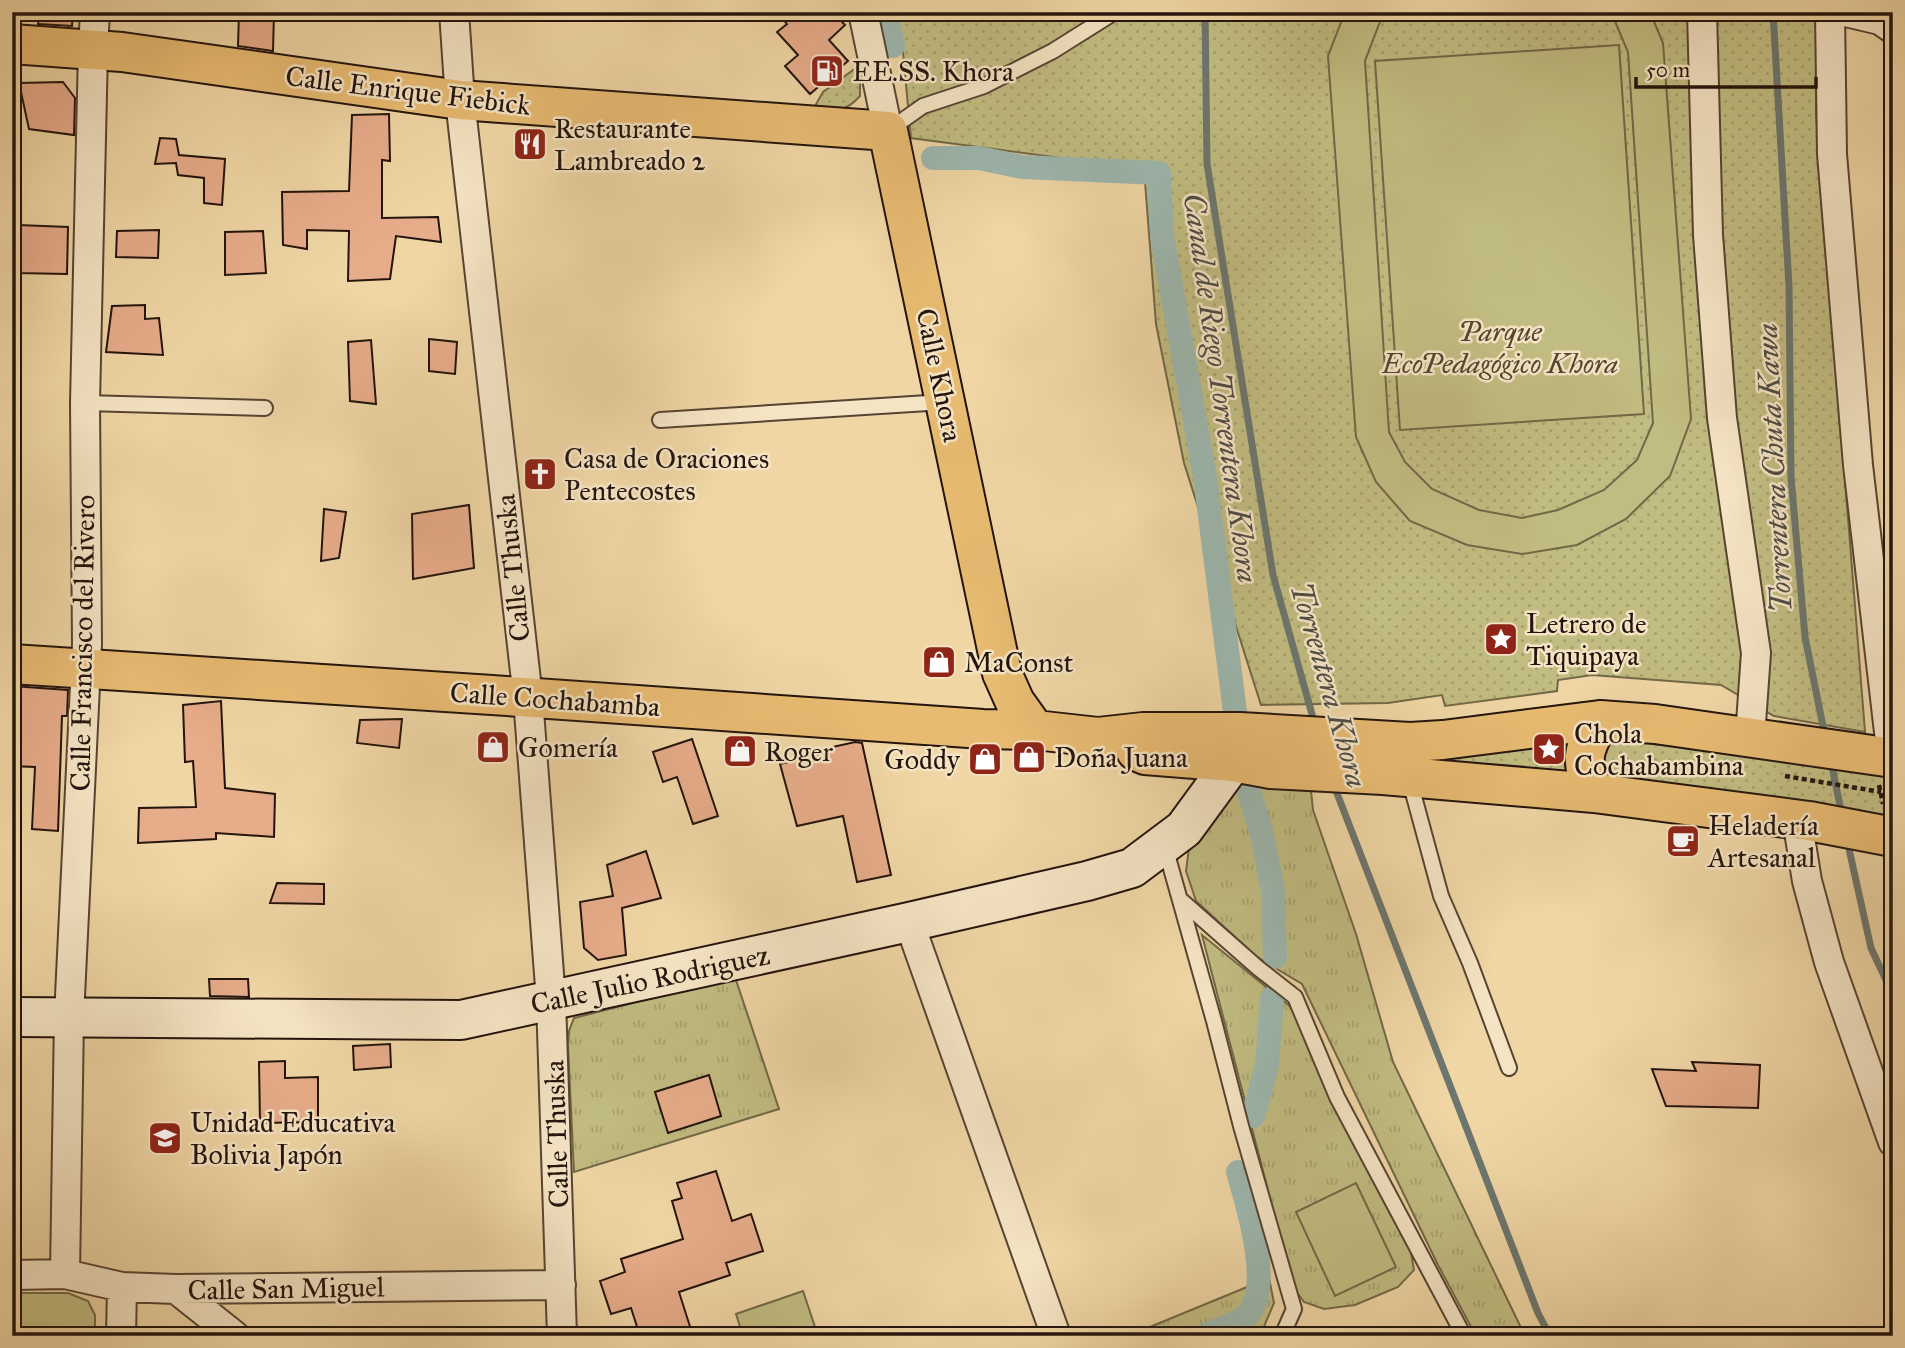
<svg xmlns="http://www.w3.org/2000/svg" width="1905" height="1348" viewBox="0 0 1905 1348" font-family="'IM FELL Great Primer',serif">
<defs>
<pattern id="grass-tufts" width="24" height="20" patternUnits="userSpaceOnUse" patternTransform="scale(1.75)"><rect width="24" height="20" fill="#c1bc81"/><path d="M3 7l-1-3M5 7V3M7 7l1-3M15 17l-1-3M17 17v-4M19 17l1-3" fill="none" stroke="#a6a16e"/></pattern>
<pattern id="park-dots" width="8" height="8" patternUnits="userSpaceOnUse" patternTransform="scale(1.75)"><rect width="8" height="8" fill="#c1bc81"/><path d="M2 2h.1M6 6h.1" fill="none" stroke="#a6a16e" stroke-width="1.8" stroke-linecap="round"/></pattern>
</defs>
<rect width="100%" height="100%" fill="#f0d6a5"/>
<filter id="stains"><feTurbulence type="fractalNoise" baseFrequency=".00286" numOctaves="4"/><feColorMatrix values="0 0 0 0 .2 0 0 0 0 .09 0 0 0 0 .02 0 0 0 .5 -.17"/></filter>
<radialGradient id="worn" r=".72"><stop offset=".6" stop-color="#630" stop-opacity="0"/><stop offset="1" stop-color="#630" stop-opacity=".3"/></radialGradient>
<!-- grass -->
<path fill="url(#grass-tufts)" stroke="#726847" stroke-width="2" d="M1235 773 1310 781 1313 810 1356 934 1393 1062 1525 1336H1476L1438 1265 1302 984 1257 957 1196 901 1186 871 1190 840Z
M1202 935 1292 1008 1410 1246 1414 1270 1398 1287 1355 1305 1324 1309 1304 1302 1293 1287Z
M735 977 779 1109 574 1172 568 1046 569 1031 574 1018Z
M1269 1278 1274 1303 1260 1336H1128Z"/>
<!-- park -->
<path fill="url(#park-dots)" stroke="#726847" stroke-width="2" d="M897 12H1817L1816 114 1865 732 1774 716 1721 685 1592 675 1558 680 1557 691 1445 706 1442 695 1388 703 1261 705 1184 463 1156 324 1144 169 911 138 902 42Z
M856 68 860 81V96C845 113 836 111 815 106L823 92Z
M1573 728 1572 772 1513 774 1429 758Z
M1604 737 1893 765V823L1610 775 1602 764Z"/>
<!-- pitch -->
<path fill="#c1bc81" stroke="#726847" stroke-width="2" d="M1345 12H1387L1381 19 1365 61 1389 432 1405 462 1432 489 1479 510 1522 518 1558 510 1604 490 1637 460 1653 423 1628 52 1611 12H1650L1663 43 1691 419 1670 476 1626 519 1577 545 1522 554 1467 545 1410 521 1376 482 1356 437 1328 56Z
M1619 45 1644 414 1400 430 1375 61Z
M1356 1183 1396 1267 1335 1296 1296 1212Z
M803 1291 818 1336H743L736 1314Z
M12 1293H68L88 1301 95 1315V1336H12Z"/>
<g fill="none" stroke-linecap="round" stroke-linejoin="round">
<!-- stream -->
<path stroke="#6c766e" stroke-width="7" d="M1205 12 1207 164 1273 575 1315 725
M1773 12 1789 286 1791 477 1805 637 1825 736
M1831 762 1842 815
M1333 783 1538 1313 1550 1336
M1847 840 1871 948 1893 995"/>
<!-- canal -->
<path stroke="#9cb7ae" stroke-width="24" d="M885 12 893 46
M933 158H979L1022 167 1159 173 1162 236 1205 477 1235 712
M1248 788 1262 835 1273 891 1275 957
M1253 1116 1267 1066 1272 998
M1204 1336C1216 1330 1233 1325 1244 1318 1276 1294 1247 1204 1238 1172"/>
</g>
<!-- building -->
<path fill="#e7ac8a" stroke="#23140d" stroke-width="2" d="M40 12H73L72 26 38 24Z
M239 12 274 13 273 51 238 46Z
M777 12H833L845 25 829 40 848 61 810 94 785 66 798 55 777 32 787 24Z
M63 82 75 98 74 135 29 129 19 83Z
M389 114 390 161 382 160V218L438 217 441 242 396 236 390 279 348 281 349 231 307 230V249L283 245 282 192 349 191 352 115Z
M160 138 176 139 179 155 225 159 222 205 204 203V178L178 175 176 163 155 164Z
M18 225 68 227 67 274 16 273Z
M159 230 158 258 116 257 117 231Z
M263 231 266 273 225 275V232Z
M145 305V319L159 318 163 355 106 352 112 306Z
M429 339 457 342 455 374 429 371Z
M371 340 376 404 350 401 348 342Z
M469 505 474 568 413 579 412 514Z
M324 509 346 512 339 558 321 561Z
M12 686 68 690 67 716H62L58 831 32 829 35 767 12 766Z
M221 701 225 788 275 794 274 837 216 833V839L138 843 139 808 196 807 193 761 185 762 183 705Z
M402 719 399 748 357 743 360 720Z
M692 739 718 816 693 824 677 777 663 782 653 752Z
M855 742 862 743 891 875 857 882 843 816 797 826 780 764 828 752V748Z
M646 851 661 898 622 908 626 955 598 960 584 948 580 902 613 896 607 865Z
M277 883 324 884V904L270 903Z
M209 979H248L249 997 210 996Z
M390 1044 391 1067 354 1070 353 1046Z
M285 1061V1078L318 1077V1122L260 1123 259 1062Z
M1692 1062 1760 1065 1758 1108 1666 1106 1652 1069 1696 1071Z
M709 1075 721 1116 668 1133 655 1092Z
M716 1171 732 1221 751 1214 763 1251 726 1263 730 1275 679 1292 693 1336H640L631 1308 611 1314 600 1281 625 1272 621 1259 683 1239 672 1201 682 1198 677 1183Z"/>
<g fill="none" stroke-linecap="round" stroke-linejoin="round">
<!-- lane casing -->
<g stroke="#564433" stroke-width="18">
<path id="lane" d="M889 130 923 106 984 86 1053 51 1115 12
M85 403 265 408
M660 420 944 402
M1409 778 1441 896 1470 963 1509 1068
M1165 847 1214 1021 1241 1126 1294 1309 1282 1336
M1182 901 1258 968 1295 997 1337 1097 1464 1336"/>
</g>
<!-- street casing -->
<g stroke="#564433" stroke-width="32">
<path id="street" d="M454 12 460 100 528 698 551 1000 562 1336
M863 12 888 131
M1702 12 1708 235 1722 418 1756 653 1750 737
M1830 12 1832 154 1858 465 1892 758
M1846 12 1880 20 1893 29
M1797 819 1807 881 1829 962 1893 1142
M909 922 1056 1336
M65 1274 69 1017 87 644 85 403 93 49 95 12
M12 1275 65 1274 122 1287 176 1289 561 1285
M176 1289 235 1336
M121 1336 122 1287"/>
</g>
<!-- secondary casing -->
<g stroke="#23140d" stroke-width="42">
<path id="secondary" d="M12 1017 461 1020 909 922 1087 881 1132 868 1184 829 1233 762"/>
</g>
<!-- primary casing -->
<g stroke="#23140d" stroke-width="42">
<path id="primary" d="M12 44 122 52 460 100 888 131 1002 673 1015 702 1035 730
M12 664 492 695 983 729 1035 730 1098 737 1143 732H1240L1410 742 1443 740 1600 720 1655 724 1893 758
M1136 751 1145 755 1233 762 1271 769 1383 775 1594 793 1809 821 1893 837
M1594 793C1580 759 1582 752 1600 720"/>
</g>
<!-- path -->
<path stroke="#23140d" stroke-width="4.5" stroke-dasharray="5 3.5" stroke-linecap="butt" d="M1639 764 1665 768
M1785 776 1881 792
M1879 785 1883 804"/>
<!-- lane -->
<use href="#lane" stroke="#f5e4c4" stroke-width="14"/>
<!-- street -->
<use href="#street" stroke="#f5e4c4" stroke-width="28"/>
<!-- secondary -->
<use href="#secondary" stroke="#f5e4c4" stroke-width="38"/>
<!-- primary -->
<use href="#primary" stroke="#e8bb72" stroke-width="38"/>
</g>
<!-- icons -->
<defs>
<g id="fuel-square" transform="scale(1.75)"><rect x="-9" y="-9" width="18" height="18" rx="4" fill="#8f2418" stroke="#f5e4c4"/><path d="M-5.5-6h7V0h2V4h1.3V-2.5L3-4.5l.8-.8L6-3V5H2.5V1h-1V6h-7ZM-4.2-4.7v3.2H.2V-4.7Z" fill="#fff"/></g>
<g id="restaurant-square" transform="scale(1.75)"><rect x="-9" y="-9" width="18" height="18" rx="4" fill="#8f2418" stroke="#f5e4c4"/><path d="M-5-6h1v4h1v-4h1v4h1v-4h1v5L-1.5 .5V6h-2V.5L-5-1ZM5-6V6H3V1.5H1.5Q1.5-4 5-6Z" fill="#fff"/></g>
<g id="church-square" transform="scale(1.75)"><rect x="-9" y="-9" width="18" height="18" rx="4" fill="#8f2418" stroke="#f5e4c4"/><path d="M-1.2-6h2.4v3.5h3.3v2.4h-3.3V6h-2.4V-.1h-3.3v-2.4h3.3Z" fill="#fff"/></g>
<g id="sight-square" transform="scale(1.75)"><rect x="-9" y="-9" width="18" height="18" rx="4" fill="#8f2418" stroke="#f5e4c4"/><path d="M0-6L1.8-2.2L6-1.7L2.9 1.2L3.7 5.4L0 3.3L-3.7 5.4L-2.9 1.2L-6-1.7L-1.8-2.2Z" fill="#fff"/></g>
<g id="shop-square" transform="scale(1.75)"><rect x="-9" y="-9" width="18" height="18" rx="4" fill="#8f2418" stroke="#f5e4c4"/><path d="M-5-2.5h2.3a2.7 3.5 0 0 1 5.4 0H5L5.5 6h-11ZM-1.5-2.5h3a1.5 2.3 0 0 0-3 0Z" fill="#fff"/></g>
<g id="cafe-square" transform="scale(1.75)"><rect x="-9" y="-9" width="18" height="18" rx="4" fill="#8f2418" stroke="#f5e4c4"/><path d="M-5.5-4.5H6V0H3Q3 3.5 0 3.5H-2.5Q-5.5 3.5-5.5 0ZM3-3.2v2h1.7v-2ZM-6 4.5H4V6H-6Z" fill="#fff"/></g>
<g id="school-square" transform="scale(1.75)"><rect x="-9" y="-9" width="18" height="18" rx="4" fill="#8f2418" stroke="#f5e4c4"/><path d="M0-5L7-2L0 1L-7-2ZM-4 1L0 2.5L4 1V4Q0 6-4 4Z" fill="#fff"/></g>
</defs>
<g fill-rule="evenodd">
<use href="#fuel-square" x="827" y="71"/>
<use href="#restaurant-square" x="530" y="144"/>
<use href="#church-square" x="540" y="474"/>
<use href="#sight-square" x="1501" y="639"/>
<use href="#shop-square" x="939" y="662"/>
<use href="#shop-square" x="493" y="747"/>
<use href="#sight-square" x="1549" y="749"/>
<use href="#shop-square" x="740" y="751"/>
<use href="#shop-square" x="1029" y="757"/>
<use href="#shop-square" x="985" y="759"/>
<use href="#cafe-square" x="1683" y="841"/>
<use href="#school-square" x="165" y="1138"/>
</g>
<g text-anchor="middle" stroke-width="5" stroke-linejoin="round" paint-order="stroke">
<!-- poi labels -->
<g font-size="28" fill="#23140d" stroke="#f5e4c4" text-anchor="start">
<text x="852" y="81">EE.SS. Khora</text>
<text x="554" y="138">Restaurante<tspan x="554" dy="32">Lambreado 2</tspan></text>
<text x="564" y="468">Casa de Oraciones<tspan x="564" dy="32">Pentecostes</tspan></text>
<text x="1526" y="633">Letrero de<tspan x="1526" dy="32">Tiquipaya</tspan></text>
<text x="964" y="672">MaConst</text>
<text x="1574" y="743">Chola<tspan x="1574" dy="32">Cochabambina</tspan></text>
<text x="518" y="757">Gomería</text>
<text x="764" y="761">Roger</text>
<text x="1054" y="767">Doña Juana</text>
<text x="960" y="769" text-anchor="end">Goddy</text>
<text x="1708" y="835">Heladería<tspan x="1708" dy="32">Artesanal</tspan></text>
<text x="190" y="1132">Unidad Educativa<tspan x="190" dy="32">Bolivia Japón</tspan></text>
</g>
<!-- street labels -->
<g font-size="28" fill="#23140d" stroke="#f5e4c4">
<text transform="translate(408 90) rotate(7)" y="10">Calle Enrique Fiebick</text>
<text transform="translate(940 375) rotate(78)" y="10">Calle Khora</text>
<text transform="translate(512 568) rotate(-96)" y="10">Calle Thuska</text>
<text transform="translate(82 643) rotate(-89)" y="10">Calle Francisco del Rivero</text>
<text transform="translate(555 699) rotate(4)" y="10">Calle Cochabamba</text>
<text transform="translate(650 979) rotate(-12)" y="10">Calle Julio Rodriguez</text>
<text transform="translate(556 1134) rotate(-92)" y="10">Calle Thuska</text>
<text transform="translate(286 1288) rotate(-1)" y="10">Calle San Miguel</text>
</g>
<!-- park labels -->
<g font-size="28" font-style="italic" fill="#524630" stroke="#f5e4c4">
<text x="1500" y="341">Parque<tspan x="1500" dy="32">EcoPedagógico Khora</tspan></text>
</g>
<!-- water labels -->
<g font-size="30" font-style="italic" fill="#4d4d45" stroke="#f5e4c4">
<text transform="translate(1221 388) rotate(82)" y="10">Canal de Riego Torrentera Khora</text>
<text transform="translate(1774 468) rotate(-93)" y="10">Torrentera Chuta Kawa</text>
<text transform="translate(1329 685) rotate(74)" y="10">Torrentera Khora</text>
</g>
</g>
<!-- margin -->
<rect width="1905" height="1348" fill="none" stroke="#f0d6a5" stroke-width="42"/>
<rect x="14" y="14" width="1877" height="1320" fill="none" stroke="#23140d" stroke-width="3.5"/>
<rect x="21" y="21" width="1863" height="1306" fill="none" stroke="#23140d" stroke-width="2"/>
<!-- scale -->
<path d="M1636 77v10h180v-10" fill="none" stroke="#23140d" stroke-width="3.5"/>
<text x="1646" y="77" font-size="21" fill="#23140d" stroke="#f5e4c4" stroke-width="5" paint-order="stroke">50 m</text>
<rect width="100%" height="100%" filter="url(#stains)"/>
<rect width="100%" height="100%" fill="url(#worn)"/>
</svg>
